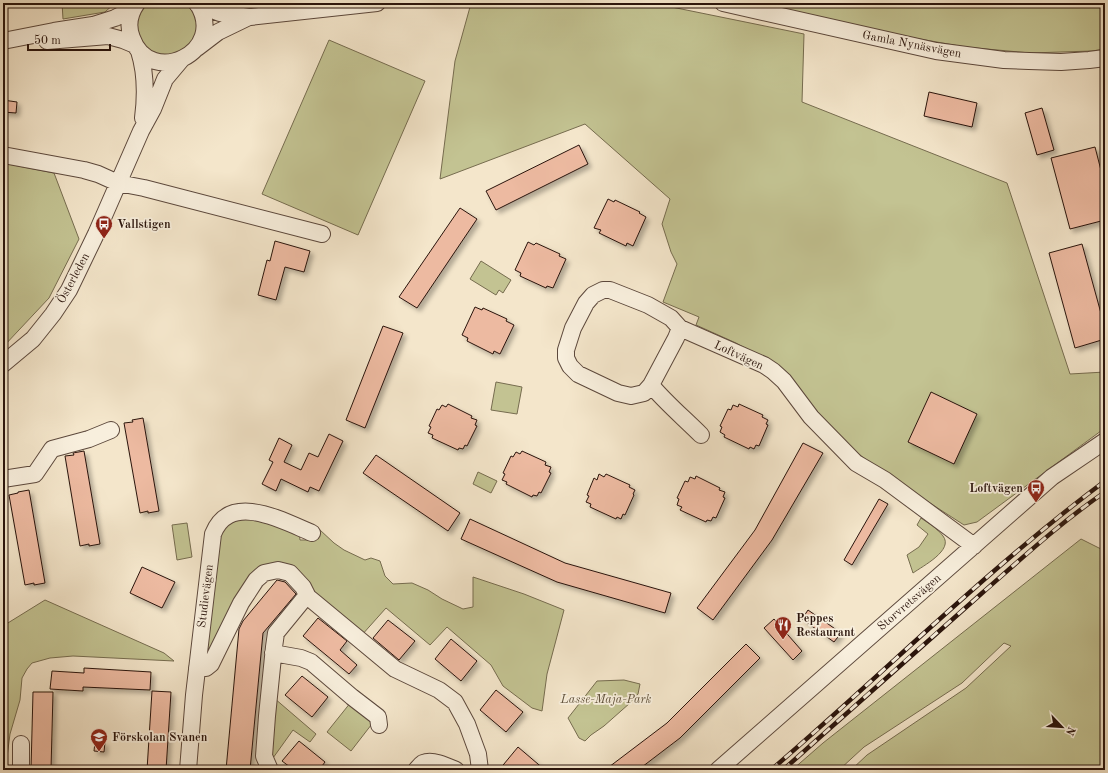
<svg xmlns="http://www.w3.org/2000/svg" width="1108" height="773" viewBox="0 0 1108 773" font-family="'Old Standard TT',serif">
<defs>
<filter id="shadow"><feDropShadow dx="3.5" dy="3.5" stdDeviation="2" flood-color="#0004"/></filter>
</defs>
<rect width="100%" height="100%" fill="#f4e6cb"/>
<filter id="stains"><feTurbulence type="fractalNoise" baseFrequency=".005" numOctaves="4"/><feColorMatrix values="0 0 0 0 .2 0 0 0 0 .09 0 0 0 0 .02 0 0 0 .5 -.17"/></filter>
<radialGradient id="worn" r=".72"><stop offset=".6" stop-color="#630" stop-opacity="0"/><stop offset="1" stop-color="#630" stop-opacity=".3"/></radialGradient>
<!-- green -->
<path fill="#c3c392" stroke="#766c4f" d="M62 3H115L105 12 63 19Z
M149 3H192L198 12 197 34 190 46 169 57 145 50 136 29 139 13 143 8Z
M607 3H652L804 34 802 102 1007 183 1070 374 1105 372V428L977 522 964 525 888 476 848 446 836 436 782 369 736 343 696 325 699 317 663 302 677 264 671 252 662 224 670 199 585 124 440 179 455 61 470 7Z
M758 3H1105V49L1092 51 1030 53 965 47 903 36Z
M329 40 425 81 358 235 262 194Z
M3 163 54 173 79 239 49 298 3 347Z
M481 261 511 280 503 293 499 290 496 295 470 279Z
M496 382 522 387 517 414 491 410Z
M478 472 497 481 491 493 473 484Z
M243 517 299 532 300 540H309L316 538 320 530 334 543 344 550 365 560 371 558 380 561 385 576 393 584 412 583 428 590 442 599 463 609 473 607V577L524 594 564 610 547 674 542 711 532 708 503 686 491 665 447 627 430 645 386 608 361 636 273 566 205 663 217 546C223 528 225 524 243 517Z
M921 518C928 523 937 528 943 536 954 550 923 566 913 573L907 555 919 547 928 534 917 525Z
M187 523 192 557 177 560 172 525Z
M1081 539 1105 551V770H851L867 755 966 688 1011 646 1004 643 962 683 864 747 839 770H792L823 743Z
M45 600 164 653 174 661 73 656 50 658 32 663 27 669 22 678 20 700 10 734 7 757 8 770H3V626Z
M624 680 640 684 638 694 630 703 604 726 591 735 585 741 579 738 568 718 597 681Z
M274 698 316 734 310 742 293 730 273 758 269 741Z
M351 702 375 720 351 751 327 732Z"/>
<!-- building -->
<path fill="#edbaa1" stroke="#2a140c" filter="url(#shadow)" d="M929 92 977 103 972 127 924 116Z
M3 100 17 102 16 113 3 112Z
M1042 108 1054 150 1037 155 1025 113Z
M579 145 588 164 496 210 486 191Z
M1095 147 1105 186V220L1070 229 1051 158Z
M608 199 614 202 615 200 640 212 639 213 646 217 633 246 627 243 626 246 599 233 601 230 594 228Z
M460 208 477 219 417 308 399 297Z
M275 241 310 251 304 272 285 267 276 300 258 295 267 260 270 261Z
M528 242 534 245 536 243 560 254 559 256 566 259 553 288 547 286 546 288 520 276 521 273 515 270Z
M1082 244 1105 328V339L1075 348 1049 253Z
M475 307 482 310 483 308 507 319 506 321 514 325 500 354 494 351 493 354 467 341 468 338 462 335Z
M383 326 403 333 365 428 346 420Z
M931 392 977 414 954 464 908 442Z
M448 404 472 416 471 418 477 420 475 425 477 426 467 446 465 445 463 449 459 448 458 450 432 438 433 435 428 433 431 427 429 426 437 409 439 410 442 405 446 407Z
M739 404 763 415 762 417 768 420 766 424 768 425 759 446 756 445 754 449 750 447 749 449 724 437 725 435 720 432 722 427 720 426 728 409 731 410 733 405 738 407Z
M143 418 159 511 148 513V511L140 513 124 423 133 422 132 420Z
M329 434 343 441 319 491 310 487 308 492 281 479 276 491 262 484 273 462 269 460 279 438 292 445 284 462 301 470 309 453 318 457Z
M803 443 823 453 772 540 713 620 697 608 755 530Z
M84 451 100 544 89 546V544L80 546 65 456 74 455 73 453Z
M522 451 546 462 545 465 551 467 549 472 551 473 541 493 539 492 537 496 533 495 532 497 506 484 507 482 502 480 505 474 503 473 511 456 513 457 516 452 520 454Z
M376 455 460 513 448 531 363 473Z
M599 474 604 477 606 474 630 485 629 487 635 490 633 494 634 495 625 515 623 514 621 519 617 517 616 519 590 507 591 504 586 502 589 496 587 495 594 478 597 480Z
M696 476 720 488 719 490 725 492 723 497 725 498 716 518 713 517 711 521 707 520 706 522 680 510 682 507 677 505 679 499 677 498 685 481 688 482 690 477 695 479Z
M29 490 45 583 34 585V583L25 585 9 495 18 493V492Z
M879 499 888 504 852 565 844 560Z
M470 519 565 563 671 593 665 613 557 582 461 539Z
M142 567 175 582 162 608 130 593Z
M277 580 285 582 296 594 263 633 250 770H226L239 629 243 621Z
M808 610 841 633 834 642 802 619Z
M318 618 347 641 340 650 357 665 349 674 303 636Z
M774 619 802 651 793 660 764 628Z
M388 620 415 641 399 660 373 638Z
M451 639 477 661 461 681 435 659Z
M746 644 760 658 680 738 638 770H605L667 723Z
M84 668 151 672 150 690 83 687V691L50 689 52 671 84 673Z
M302 676 328 697 312 717 285 695Z
M496 690 523 712 506 732 480 710Z
M152 691 171 692 166 770H147Z
M33 692H53L51 770H31Z
M299 741 325 762 319 770H294L282 761Z
M95 742H105L104 752 94 751Z
M518 747 545 770H499Z"/>
<g fill="none" stroke-linecap="round" stroke-linejoin="round">
<!-- minor casing -->
<g stroke="#5c483c" stroke-width="18">
<path id="minor" d="M137 3C130 13 127 26 132 38 150 89 229 52 197 3
M723 3 936 51 1004 60 1029 61 1061 62 1089 60 1105 58
M197 4 220 13 250 17 377 3
M3 41 54 31 93 25 115 18 133 9
M47 41 108 36 123 40 135 45
M197 48 218 32 249 17
M139 51C146 73 146 95 143 118
M3 155 84 170 98 174 118 183 144 188 322 234
M3 364 33 339 53 314 69 290 96 234 141 131 153 109 165 79 181 60
M651 385 644 393 631 396 618 393 578 374 570 366 566 358V350L573 328 586 303 593 295 603 290H610L648 305 671 318 680 328
M701 435C684 418 666 403 651 385L676 338 680 328 764 365 773 371 784 381 811 417 856 463 885 480 974 546
M3 479 35 474 52 449 89 439 111 430
M273 653 301 658 311 662 352 697 378 717 379 725
M197 668H206L211 664 241 603 256 580 264 573 278 570 290 573 303 587 308 597
M21 770V744
M188 770 194 695 213 534C230 491 283 521 312 533
M270 770 264 756 267 716 274 647 276 633 303 600 308 597 313 601 395 669 439 690 455 702 467 724 478 754 480 770
M416 770C418 768 420 765 423 763 433 759 447 766 456 770
M718 770 1052 477 1105 441"/>
</g>
<!-- minor -->
<use href="#minor" stroke="#f8efdd" stroke-width="16"/>
<!-- rail casing -->
<g stroke="#2a140c" stroke-width="4.5">
<path id="rail" d="M771 770C883 674 987 569 1105 481
M783 770C849 711 915 652 981 594 1021 559 1061 522 1105 492"/>
</g>
<!-- rail -->
<use href="#rail" stroke="#f8efdd" stroke-width="3" stroke-dasharray="9" stroke-linecap="butt"/>
</g>
<!-- icons -->
<defs>
<g id="bus-pin" transform="scale(0.9)"><path d="M0 17L-7.5 6A9.5 9.5 0 1 1 7.5 6Z" fill="#8f2418" stroke="#f8efdd"/><path d="M-5-6H5V4H4V6H2V4H-2V6H-4V4H-5ZM-3.5-4V0h7V-4ZM-3.5 1.2v1.5H-2V1.2ZM2 1.2v1.5H3.5V1.2Z" fill="#fff"/></g>
<g id="restaurant-pin" transform="scale(0.9)"><path d="M0 17L-7.5 6A9.5 9.5 0 1 1 7.5 6Z" fill="#8f2418" stroke="#f8efdd"/><path d="M-5-6h1v4h1v-4h1v4h1v-4h1v5L-1.5 .5V6h-2V.5L-5-1ZM5-6V6H3V1.5H1.5Q1.5-4 5-6Z" fill="#fff"/></g>
<g id="school-pin" transform="scale(0.9)"><path d="M0 17L-7.5 6A9.5 9.5 0 1 1 7.5 6Z" fill="#8f2418" stroke="#f8efdd"/><path d="M0-5L7-2L0 1L-7-2ZM-4 1L0 2.5L4 1V4Q0 6-4 4Z" fill="#fff"/></g>
</defs>
<g fill-rule="evenodd">
<use href="#bus-pin" x="104" y="224"/>
<use href="#bus-pin" x="1036" y="488"/>
<use href="#restaurant-pin" x="783" y="625"/>
<use href="#school-pin" x="99" y="737"/>
</g>
<g text-anchor="middle" stroke-width="3.5" stroke-linejoin="round" paint-order="stroke">
<!-- street labels -->
<g font-size="12" fill="#2a140c" stroke="#f8efdd">
<text transform="translate(912 44) rotate(11)" y="4">Gamla Nynäsvägen</text>
<text transform="translate(73 278) rotate(-62)" y="4">Österleden</text>
<text transform="translate(739 355) rotate(25)" y="4">Loftvägen</text>
<text transform="translate(205 596) rotate(-83)" y="4">Studievägen</text>
<text transform="translate(909 602) rotate(-41)" y="4">Storvretsvägen</text>
</g>
<!-- poi labels -->
<g font-size="12" font-weight="bold" fill="#2a140c" stroke="#f8efdd" text-anchor="start">
<text x="117" y="228">Vallstigen</text>
<text x="1023" y="492" text-anchor="end">Loftvägen</text>
<text x="796" y="622">Peppes<tspan x="796" dy="14">Restaurant</tspan></text>
<text x="112" y="741">Förskolan Svanen</text>
</g>
<!-- park labels -->
<g font-size="12" font-style="italic" fill="#60513b" stroke="#f8efdd">
<text x="606" y="703">Lasse-Maja-Park</text>
</g>
</g>
<!-- margin -->
<rect width="1108" height="773" fill="none" stroke="#f4e6cb" stroke-width="16"/>
<rect x="4" y="4" width="1100" height="765" fill="none" stroke="#2a140c" stroke-width="2"/>
<rect x="8" y="8" width="1092" height="757" fill="none" stroke="#2a140c"/>
<!-- north arrow -->
<g transform="translate(1062 727) rotate(115)" stroke="#f8efdd" stroke-width="3" paint-order="stroke">
<path d="M0-3L7 15L0 10L-7 15Z" fill="#2a140c"/>
<text y="-6" font-size="11" font-weight="bold" text-anchor="middle" fill="#2a140c">N</text>
</g>
<!-- scale -->
<path d="M28 44v6h82v-6" fill="none" stroke="#2a140c" stroke-width="2"/>
<text x="34" y="44" font-size="12" fill="#2a140c" stroke="#f8efdd" stroke-width="3" paint-order="stroke">50 m</text>
<rect width="100%" height="100%" filter="url(#stains)"/>
<rect width="100%" height="100%" fill="url(#worn)"/>
</svg>
